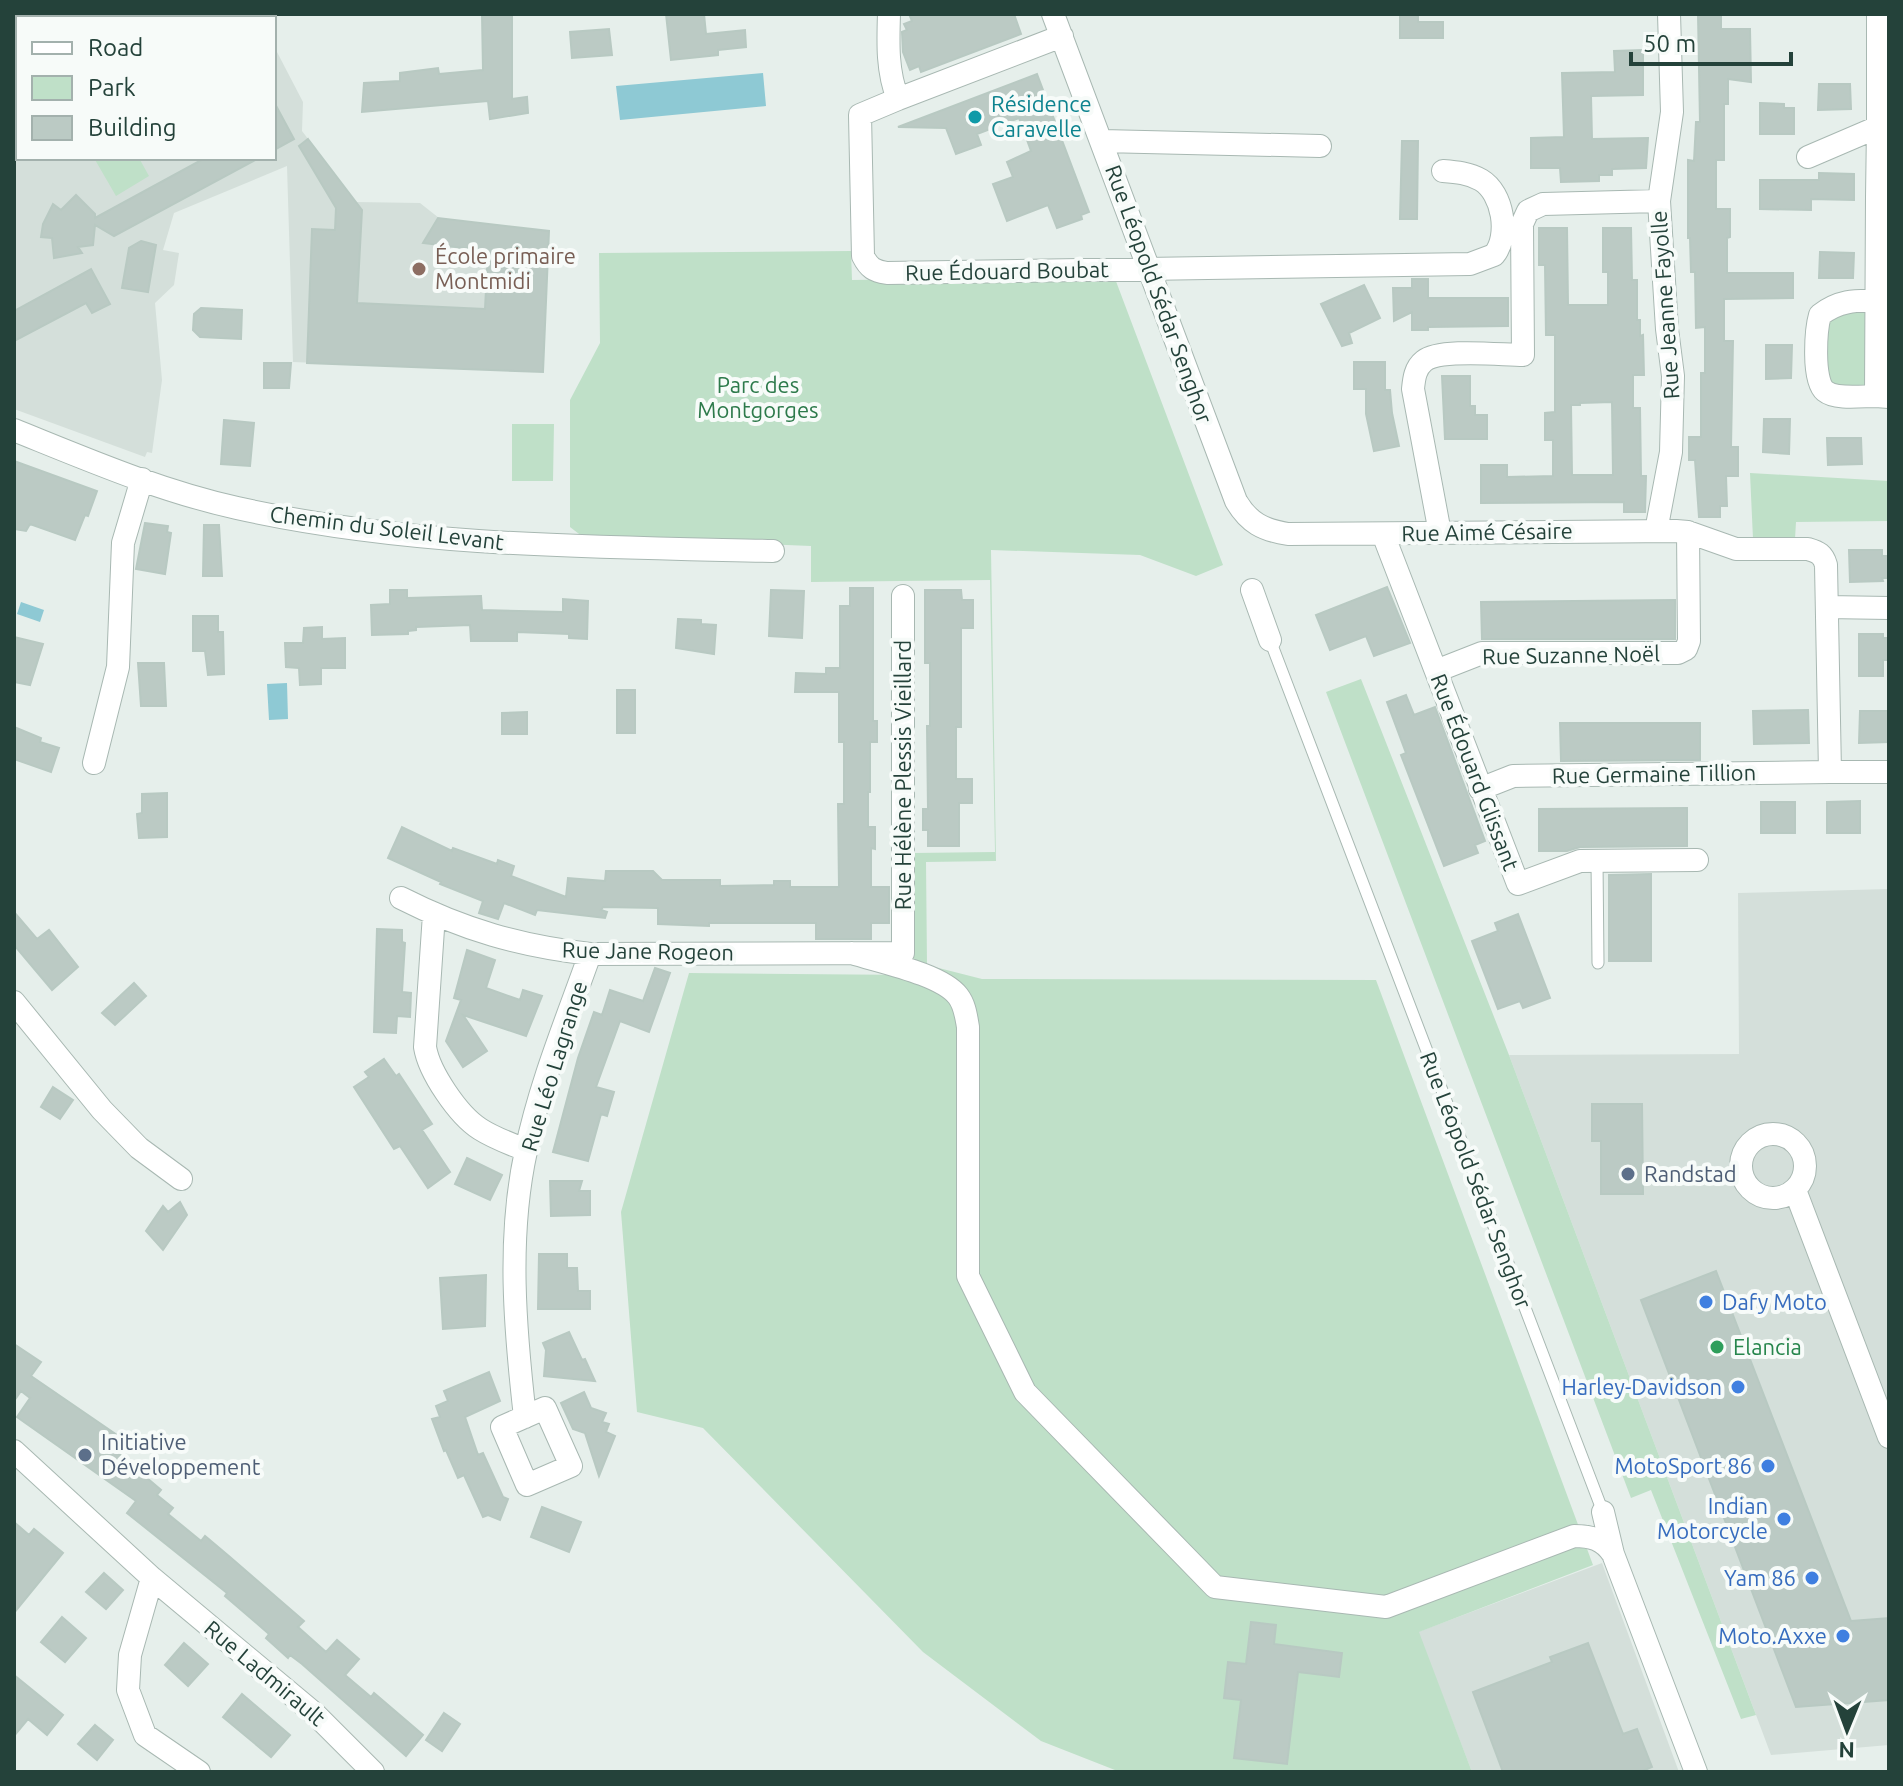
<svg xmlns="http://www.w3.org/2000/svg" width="1903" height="1786" viewBox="0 0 1903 1786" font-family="Ubuntu,sans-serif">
<rect width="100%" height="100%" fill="#e6efeb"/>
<!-- built -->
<path fill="#d4dfda" d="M277 52 303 102 302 131 356 202 420 203 439 218 549 231 543 372 293 362 287 166 174 213 163 250 179 253 174 285 155 303 162 380 152 453 147 452 145 457 14 409V151L18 148V158H274V53Z
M1889 889V1745L1771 1755 1509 1055 1739 1054 1738 893Z
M1602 1563 1679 1772H1472L1418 1632Z"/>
<!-- green -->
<path fill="#bfe0c8" d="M94 158H139L149 176 116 196Z
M851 251 852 280 1114 276 1223 565 1196 576 1140 555 991 550 996 861 926 862 927 965 982 979 1376 980 1593 1565 1419 1632 1472 1772H1120L1041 1741 923 1652 703 1428 637 1412 621 1212 689 973 914 975 913 853 995 852 990 580 811 582V546L583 537 570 527V400L600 343 599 253Z
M1860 310 1866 313 1865 387 1835 386 1827 378 1825 326 1836 315Z
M512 424H554L553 481H512Z
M1750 473 1889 481V521L1796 522 1795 539H1753Z
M1361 679 1509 1055 1756 1715 1741 1719 1651 1490 1631 1498 1326 692Z"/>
<!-- water -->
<path fill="#8ec9d4" d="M763 73 766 106 620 120 616 86Z
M21 602 44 610 40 622 17 614Z
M287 683 288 719 269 720 267 684Z"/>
<!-- building -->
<path fill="#bbcac4" stroke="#b8c9c2" stroke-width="2" fill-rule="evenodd" d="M482 14H512V99L527 97 528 113 490 119 488 101 362 112 364 83 400 81V73L438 68 439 74 483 70Z
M666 14H704L706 34 745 30 746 47 718 50V55L671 60Z
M909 14H1014L1021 34 921 72 919 66 910 70 903 52 902 32 907 30 904 24 912 21Z
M1400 14H1418V22H1443V38H1400Z
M1698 14H1721V29H1750L1751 82 1728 79V104H1724V160H1716V209H1730V237L1727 238V273H1793V298L1724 299V341H1733L1731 447H1738V476H1726L1727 506H1720V517H1699L1695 460H1689V437H1701V373H1705V327L1696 328 1695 272H1691L1690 238H1688V160L1694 161 1696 122H1700Z
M609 29 612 55 572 58 570 32Z
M1643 50V95L1591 96 1592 139 1648 138 1646 168 1612 169V175H1599V181L1561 182 1560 168H1531V138L1564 137 1562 73 1615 72 1614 51Z
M1037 74 1089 212 1081 215 1082 219 1057 228 1048 205 1007 221 993 184 1013 177 1007 162 1031 151 1019 118 977 134 981 145 956 154 946 128 898 127Z
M1819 84H1850L1851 109 1818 110Z
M274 102 294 139 274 150Z
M1760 103 1784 104V108H1794V134H1760Z
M308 139 362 210 357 303 485 309 488 251 423 243 438 218 549 231 543 372 307 363 312 229 335 230 336 208 299 146Z
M1402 141H1418L1417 219H1400Z
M205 158H259L114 236 95 225 93 245 78 247 82 253 54 258 52 238 41 237 43 224 53 204 61 210 76 195 95 214V218Z
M1819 173 1854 174V200L1811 199V210L1760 209V180H1819Z
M1539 228H1567L1568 305H1608V272H1603V228H1631L1632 280H1637V320H1640V336L1643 335 1644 375H1633V408H1640L1641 476H1646L1645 512H1624V502L1481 503V465H1507V477L1553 476V440H1545V413L1555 412V335H1546L1545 265H1539ZM1612 402 1613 475H1572L1571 405H1580V403Z
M141 241 156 245 148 292 122 288 129 248Z
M1820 252 1854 253 1853 278H1819Z
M91 269 110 304 92 313 86 303 14 341V311Z
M1412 279H1428V298H1508V326L1428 327V330H1412V312L1394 321 1393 288H1412Z
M1364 285 1380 318 1349 333 1352 343 1342 346 1321 304Z
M201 308 242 310 241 339 200 337 193 330 194 314Z
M1766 345H1792L1791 378 1766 379Z
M1354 362H1385V390H1390L1392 413 1399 446 1374 451 1366 414V389H1354Z
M264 363H291L289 388H264Z
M1442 376H1470V406H1475V415H1487V439H1445Z
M1764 419H1790L1789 454 1763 452Z
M224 420 254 423 250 466 221 464Z
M1827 438H1861L1862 464 1828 465Z
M14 461 97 491 88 516 85 515 75 540 30 524 26 531 14 529Z
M145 523 168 526 167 532 171 533 165 574 136 569Z
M204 525H219L222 576H203Z
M1849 550H1882V556H1889V578H1882L1883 581 1850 582Z
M1387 587 1410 643 1374 656 1366 636 1330 650 1316 615Z
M850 588H873V721H877V742H870V792H868V827H875V849L871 848V887H889V923H871V939H816V923H709V926L658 924V908L603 907 601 910 607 912 605 918 537 910 535 915 504 903 498 919 479 913 483 901 440 884 441 882 388 858 402 827 452 851 453 848 497 864 498 860 514 866 511 876 566 897 568 878 605 881 606 871H653L662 880H720V886L774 885V881H790V887H839L838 804H844V742H839V692H795L796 673 826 674V668H840V606H850Z
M390 590H407V598L481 596 482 610 563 612V599L588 601 587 639 569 638V634L517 632V641H471L470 625 416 627V630L408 631V634L372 635 371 605 390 604Z
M771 590 804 591 802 638 769 636Z
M925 590H961L962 600H973V628H961V727H956V779H972V803H959V846H928V830H923V809H928L927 726H930V663H925Z
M1675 600V639H1482L1481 602Z
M193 616H218V632H223L224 674 208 675 205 651H193Z
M678 619 701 620V624L716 625 714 654 676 648Z
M322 627V639L345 638V668H321V684L300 685 299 668 286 667 285 643H303L304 628Z
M1859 634H1883V638H1889V660H1883V676H1859Z
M14 637 43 644 30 685 14 682Z
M138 663H164L166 706H141Z
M617 690H635V733H617Z
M1406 695 1414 715 1435 707 1485 841 1475 845 1478 853 1444 866 1401 755 1406 753 1387 702Z
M1808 710 1809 743 1754 744 1753 711Z
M1860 711H1889V742L1859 743Z
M527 712V734H502V713Z
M1560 723H1700V760L1561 761Z
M14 727 41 738 40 742 59 748 51 772 14 759Z
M167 793V837L139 838 137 814 142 813V794Z
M1860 801V833H1827V802Z
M1761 802H1795V833H1761Z
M1687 808V846L1580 847 1567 851H1539V809Z
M1651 874V961H1609V875Z
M14 912 37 939 49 930 78 967 52 990 14 945Z
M1518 914 1550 998 1523 1008 1520 1001 1498 1009 1472 941 1498 931 1495 923Z
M377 929 402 930V942L405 943 402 992 411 993 410 1017 397 1016 396 1033 374 1032Z
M467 950 495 960 486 988 520 1000 523 990 542 996 526 1036 463 1015 487 1051 463 1067 446 1041 461 1000 454 998Z
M655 968 670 973 649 1032 620 1021 596 1087 614 1092 607 1116 601 1114 588 1161 553 1152 578 1058 594 1012 602 1015 610 990 643 1001Z
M134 983 146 996 115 1025 102 1013Z
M384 1059 396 1076 399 1074 432 1124 422 1130 450 1172 428 1188 400 1146 394 1149 354 1087 369 1077 365 1072Z
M53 1087 73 1100 60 1119 41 1107Z
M1592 1104H1642L1643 1194H1601V1141H1592Z
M467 1158 502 1175 490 1200 455 1184Z
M550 1181H582L579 1191H590V1215L551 1216Z
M180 1202 187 1215 163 1250 146 1231 163 1206 168 1212Z
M539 1254H567V1268H577L578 1291H590V1309H538Z
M1716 1271 1851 1621 1889 1618V1700L1796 1707 1641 1300Z
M486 1275 485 1326 443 1329 440 1278Z
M569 1332 582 1360 585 1359 595 1381 544 1376 546 1350 543 1343Z
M14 1344 41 1362 31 1376 117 1435 109 1447 135 1465 134 1467 161 1490 157 1495 173 1508 168 1514 201 1541 205 1536 230 1557 304 1621 298 1627 326 1652 337 1640 359 1659 345 1675 371 1697 374 1693 423 1735 406 1756 302 1664 290 1655 288 1658 266 1638 269 1634 225 1596 227 1593 127 1513 136 1501 17 1417 30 1398 21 1391 14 1401Z
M489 1372 500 1401 465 1417 478 1455 483 1453 503 1497 508 1499 500 1520 488 1515 483 1517 464 1475 458 1478 446 1450 444 1451 432 1419 440 1417 436 1406 448 1401 444 1391Z
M584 1392 591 1408 606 1413 602 1422 609 1424 606 1432 615 1436 599 1476 585 1433 573 1429 561 1403Z
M542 1507 581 1522 569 1552 531 1537Z
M14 1522 29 1535 34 1529 63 1553 14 1613Z
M104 1573 123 1590 106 1609 86 1592Z
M62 1617 86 1638 65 1662 41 1642Z
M1251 1622 1276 1625 1274 1644 1342 1653 1339 1677 1298 1672 1287 1764 1234 1758 1241 1700 1224 1698 1228 1662 1246 1664Z
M184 1643 208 1664 188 1686 165 1665Z
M1588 1643 1623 1734 1637 1729 1652 1767 1640 1772H1503L1473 1692 1552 1662 1550 1657Z
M14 1675 63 1715 47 1735 28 1719 14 1736Z
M242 1694 290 1735 271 1757 223 1717Z
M444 1713 460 1724 442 1751 426 1740Z
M95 1725 113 1740 97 1760 78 1744Z"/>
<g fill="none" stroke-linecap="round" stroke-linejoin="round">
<!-- lane casing -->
<g stroke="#a8b8b2" stroke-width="13">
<path id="lane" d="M1270 640 1603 1512
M1597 861 1598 963"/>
</g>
<!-- street casing -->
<g stroke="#a8b8b2" stroke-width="24">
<path id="street" d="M889 14C888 43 887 72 898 99L1062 36
M1053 14 1236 501C1249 523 1263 530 1288 534L1676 531 1688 532 1736 549H1808C1818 552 1823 554 1826 565L1830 772 1513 776 1480 789
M898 99 860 115 863 256C869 268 874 271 887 273L1470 264 1494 255C1510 236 1503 193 1481 180 1469 173 1456 172 1443 171
M1878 127 1877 197 1889 202
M1102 141 1320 146
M1808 157 1878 127V14
M1877 197 1876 396 1889 397
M1659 201 1672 112 1669 14
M1876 396C1862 396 1836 400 1825 391 1812 380 1816 329 1820 315 1838 301 1855 300 1876 301
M14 430C86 459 160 491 237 508 412 547 594 547 773 551
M1440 533 1413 389C1414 379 1415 368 1424 361 1440 348 1501 355 1523 355L1522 224 1528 211 1543 204 1659 201 1667 329 1673 376 1671 452 1656 531
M1383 534 1518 884 1580 861 1697 860
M1252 590 1270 640
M1827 607 1889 608
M1436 671 1482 653H1678L1686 649 1689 641 1688 532
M94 763 118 667 123 543 142 479
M1830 772H1889
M401 898C464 930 520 946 590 954L903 953V596
M434 914 425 1047C429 1072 458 1115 480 1129 494 1138 510 1144 526 1150
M852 953C880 962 941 974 958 996 965 1005 966 1016 968 1027V1276L1025 1392 1215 1587 1386 1607 1574 1536C1591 1536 1603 1539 1613 1554
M14 1002 102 1110 139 1148 181 1179
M1741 1166a32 32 0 1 1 64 0a32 32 0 1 1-64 0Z
M1795 1190 1889 1437
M545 1408 571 1466 527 1485 502 1427Z
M525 1417C515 1329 507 1238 526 1151 540 1083 567 1019 590 954
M14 1451 152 1578 315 1714 373 1772
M1603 1512 1613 1554 1696 1772
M152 1578 130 1655 128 1690 145 1735 199 1772"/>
</g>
<!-- lane -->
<use href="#lane" stroke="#fff" stroke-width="11"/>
<!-- street -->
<use href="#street" stroke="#fff" stroke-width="22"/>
</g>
<!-- markers -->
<circle fill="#0f9aa8" stroke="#f7fbf9" stroke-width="3" cx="975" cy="117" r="8"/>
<circle fill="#8d6e63" stroke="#f7fbf9" stroke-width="3" cx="419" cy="269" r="8"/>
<g fill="#5c6f8a" stroke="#f7fbf9" stroke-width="3">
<circle cx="1628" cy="1174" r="8"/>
<circle cx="85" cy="1455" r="8"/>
</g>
<g fill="#3f7fe0" stroke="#f7fbf9" stroke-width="3">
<circle cx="1706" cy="1302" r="8"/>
<circle cx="1738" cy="1387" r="8"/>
<circle cx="1768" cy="1466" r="8"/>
<circle cx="1784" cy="1519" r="8"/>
<circle cx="1812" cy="1578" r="8"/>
<circle cx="1843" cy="1636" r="8"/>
</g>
<circle fill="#2e9e5b" stroke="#f7fbf9" stroke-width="3" cx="1717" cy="1347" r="8"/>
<g text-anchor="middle" stroke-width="8" stroke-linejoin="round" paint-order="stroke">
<!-- culture labels -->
<g font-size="22" fill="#0d838f" stroke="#f7fbf9" text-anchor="start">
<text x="991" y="112">Résidence<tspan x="991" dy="25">Caravelle</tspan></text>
</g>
<!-- education labels -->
<g font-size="22" fill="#785e54" stroke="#f7fbf9" text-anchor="start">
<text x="435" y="264">École primaire<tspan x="435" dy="25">Montmidi</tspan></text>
</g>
<!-- street labels -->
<g font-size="22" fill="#24423a" stroke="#f7fbf9">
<text transform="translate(1007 271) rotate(-1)" y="8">Rue Édouard Boubat</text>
<text transform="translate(1159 294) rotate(70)" y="8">Rue Léopold Sédar Senghor</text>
<text transform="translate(1665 305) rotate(-94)" y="8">Rue Jeanne Fayolle</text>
<text transform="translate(387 528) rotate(7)" y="8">Chemin du Soleil Levant</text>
<text transform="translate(1487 532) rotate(-1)" y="8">Rue Aimé Césaire</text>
<text transform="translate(1571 655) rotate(-1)" y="8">Rue Suzanne Noël</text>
<text transform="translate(1475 772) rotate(69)" y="8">Rue Édouard Glissant</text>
<text transform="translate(1654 774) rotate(-1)" y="8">Rue Germaine Tillion</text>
<text transform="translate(903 775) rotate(-90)" y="8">Rue Hélène Plessis Vieillard</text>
<text transform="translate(648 951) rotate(1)" y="8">Rue Jane Rogeon</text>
<text transform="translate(554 1066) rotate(-73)" y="8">Rue Léo Lagrange</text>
<text transform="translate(1476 1180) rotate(69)" y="8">Rue Léopold Sédar Senghor</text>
<text transform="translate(265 1673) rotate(40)" y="8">Rue Ladmirault</text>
</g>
<!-- park labels -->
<g font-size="22" fill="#2d7a4b" stroke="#f7fbf9">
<text x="758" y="393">Parc des<tspan x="758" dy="25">Montgorges</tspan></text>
</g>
<!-- service labels -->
<g font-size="22" fill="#4e5e75" stroke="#f7fbf9" text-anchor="start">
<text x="1644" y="1182">Randstad</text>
<text x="101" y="1450">Initiative<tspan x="101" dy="25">Développement</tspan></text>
</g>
<!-- shop labels -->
<g font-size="22" fill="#366cbe" stroke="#f7fbf9" text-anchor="end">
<text x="1722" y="1310" text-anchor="start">Dafy Moto</text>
<text x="1722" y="1395">Harley-Davidson</text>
<text x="1752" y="1474">MotoSport 86</text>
<text x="1768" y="1514">Indian<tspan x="1768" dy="25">Motorcycle</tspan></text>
<text x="1796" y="1586">Yam 86</text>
<text x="1827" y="1644">Moto.Axxe</text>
</g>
<!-- leisure labels -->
<g font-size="22" fill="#27864d" stroke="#f7fbf9" text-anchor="start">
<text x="1733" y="1355">Elancia</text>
</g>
</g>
<!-- border -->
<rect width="1903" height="1786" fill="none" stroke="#24423a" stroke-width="32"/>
<!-- legend -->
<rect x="16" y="16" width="260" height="144" fill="#f7fbf9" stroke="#a3b1ad" stroke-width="2"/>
<rect x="32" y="42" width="40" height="12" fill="#ffffff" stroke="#a3b1ad" stroke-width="2"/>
<text x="88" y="56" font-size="24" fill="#24423a">Road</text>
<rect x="32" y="76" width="40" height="24" fill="#bfe0c8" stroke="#a3b1ad" stroke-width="2"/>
<text x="88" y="96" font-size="24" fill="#24423a">Park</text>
<rect x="32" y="116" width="40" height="24" fill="#bbcac4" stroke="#a3b1ad" stroke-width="2"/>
<text x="88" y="136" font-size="24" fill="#24423a">Building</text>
<!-- north arrow -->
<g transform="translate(1847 1730) rotate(181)" stroke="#f7fbf9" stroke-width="6" paint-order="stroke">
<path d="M0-6L14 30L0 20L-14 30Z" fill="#24423a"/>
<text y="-12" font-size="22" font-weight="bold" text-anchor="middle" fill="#24423a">N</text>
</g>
<!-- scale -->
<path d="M1631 52v12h160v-12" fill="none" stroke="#24423a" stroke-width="4"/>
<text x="1643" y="52" font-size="24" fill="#24423a" stroke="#f7fbf9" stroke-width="6" paint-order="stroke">50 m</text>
</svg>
